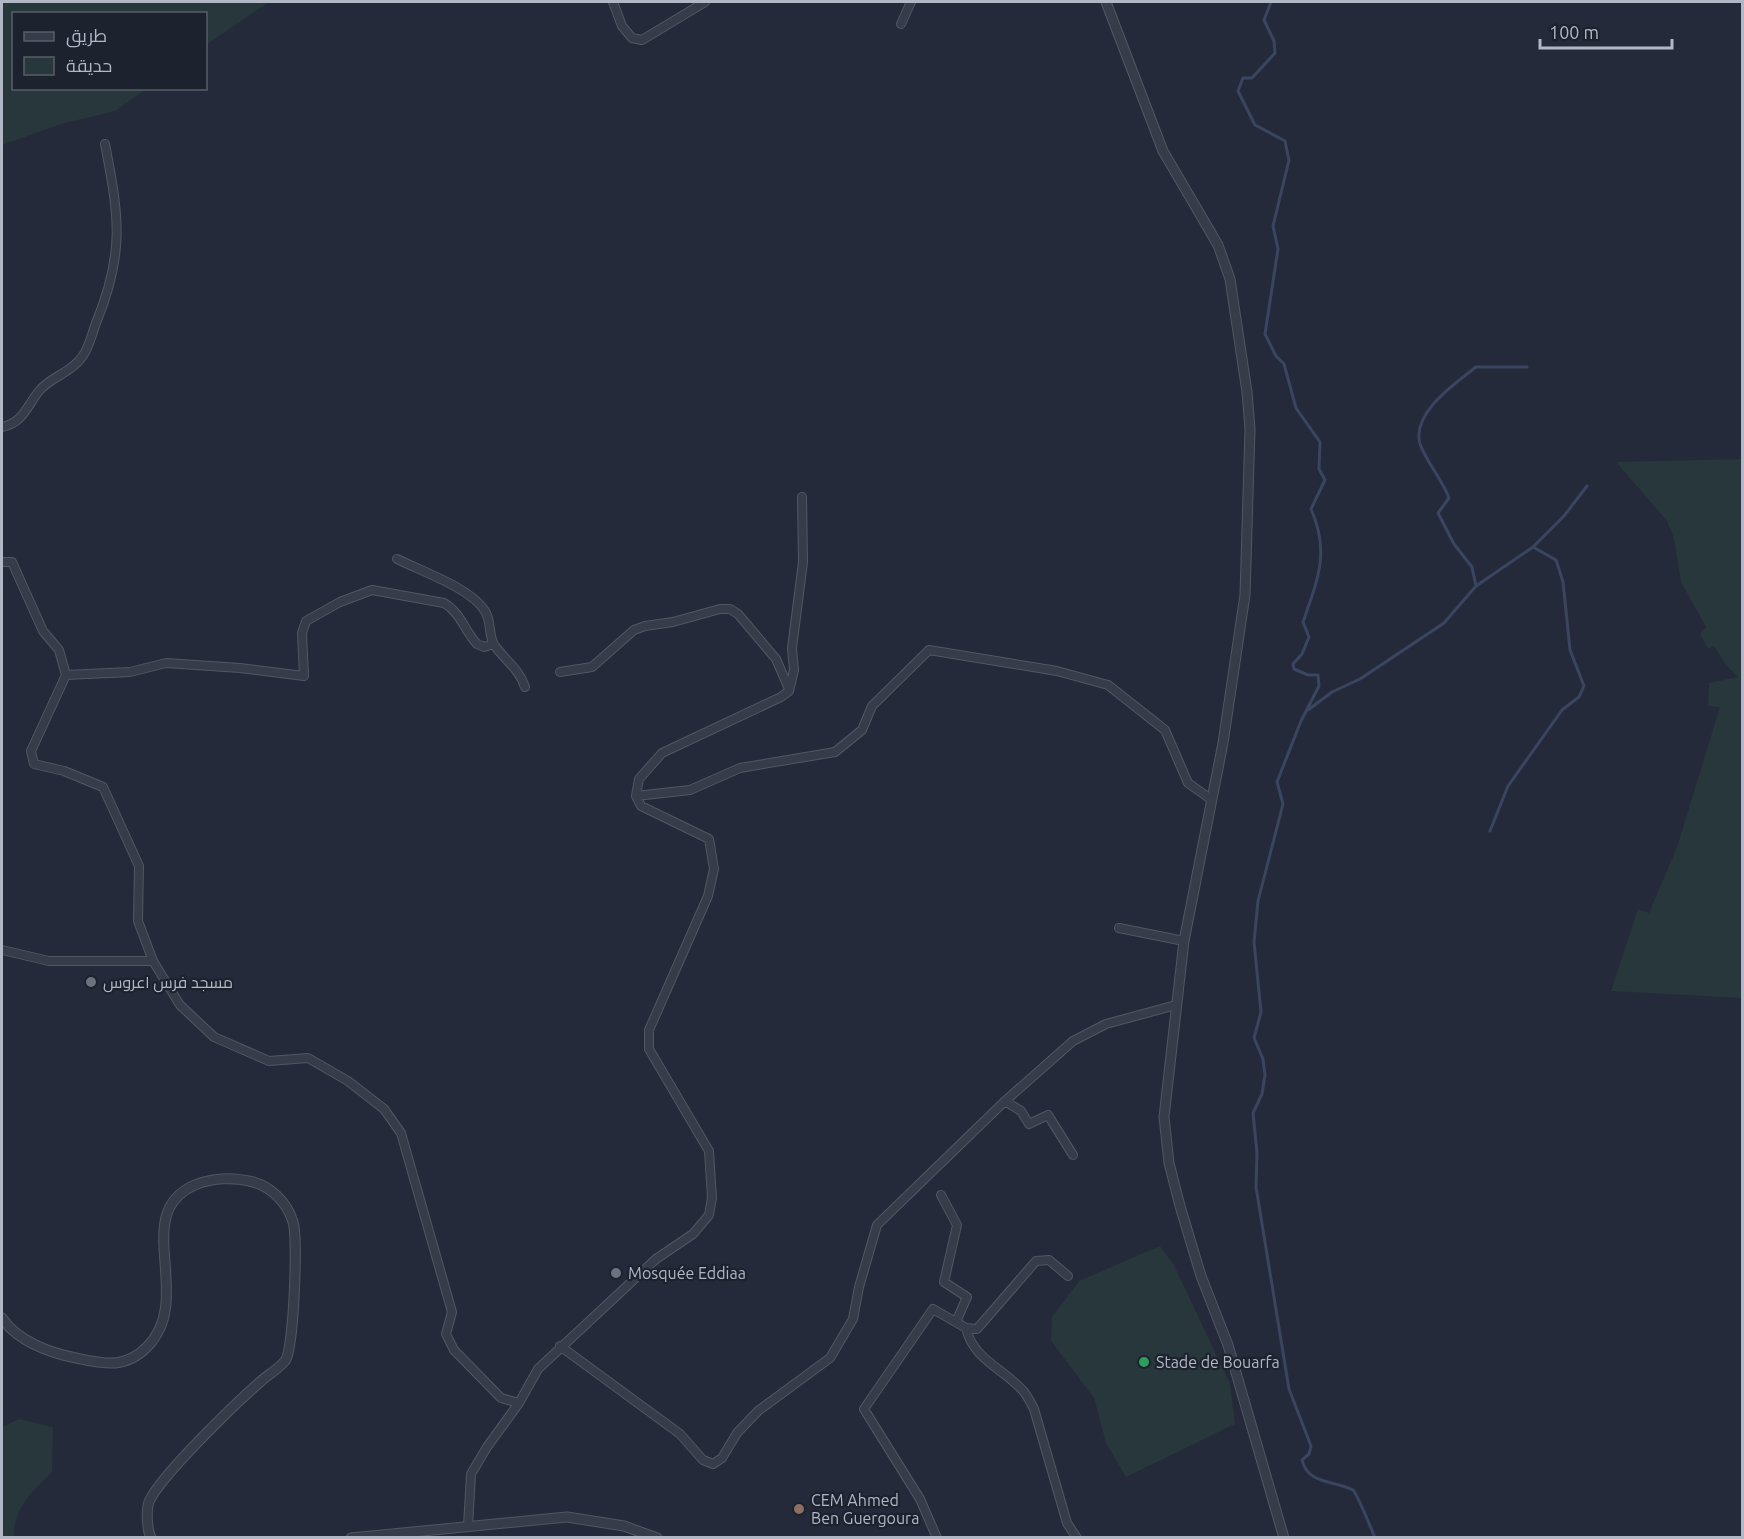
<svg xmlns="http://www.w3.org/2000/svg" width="1744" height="1539" viewBox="0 0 1744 1539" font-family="Ubuntu,Cairo,sans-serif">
<rect width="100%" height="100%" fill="#242a39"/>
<!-- green -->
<path fill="#27373b" d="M2 2H269L206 45V14H14V88L146 89 115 111 61 124 2 145Z
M1742 459V998L1611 991 1638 909 1649 913 1677 847 1720 707 1708 706 1709 683 1738 677 1726 665 1714 646 1708 649 1700 634 1706 627 1681 582 1674 538 1667 521 1616 462Z
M1160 1246 1174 1265 1230 1384 1235 1424 1126 1477 1106 1443 1094 1398 1051 1341 1052 1317 1079 1281Z
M19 1419 53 1427 52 1472C31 1493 14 1507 14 1537H2V1427Z"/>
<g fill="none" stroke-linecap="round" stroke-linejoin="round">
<!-- stream -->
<path stroke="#3a4561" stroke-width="3" d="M1271 2 1264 20 1274 41 1275 53 1252 78H1243L1238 91 1255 125 1285 141 1289 160 1273 226 1278 249 1265 334 1276 356 1284 364 1296 408 1320 442 1319 469 1325 480 1311 509C1330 552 1318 579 1303 622L1309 637 1302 654 1293 664 1294 669 1308 675H1318L1319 686 1301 721 1277 782 1283 804 1258 901 1254 942 1261 1012 1254 1038 1263 1059 1265 1075 1262 1094 1253 1113 1257 1153 1256 1187 1289 1389 1311 1446 1309 1454 1302 1460C1308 1485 1334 1480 1353 1490 1356 1492 1372 1530 1375 1538
M1476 586 1472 567 1454 544 1438 513 1449 498C1442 479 1427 463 1420 444 1411 413 1456 383 1476 367H1527
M1308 710 1332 692 1360 679 1444 623 1476 586 1533 547 1564 516 1587 486
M1490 831 1508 786 1562 710 1579 697 1584 686 1570 650 1563 582 1556 560 1533 547"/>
<!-- minor casing -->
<g stroke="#525764" stroke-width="10">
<path id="minor" d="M613 2 622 26 632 38 642 40 705 2
M901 24 911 2
M2 427C23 423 27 406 39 391 50 377 71 373 82 357 89 348 92 334 96 323 125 253 119 216 105 144
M397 559C421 571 471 588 485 611 492 622 488 637 495 646 505 660 520 670 525 687
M2 562H12L43 631 59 650 66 675 31 751 34 764 64 771 103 787 139 866 138 921 153 961
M560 672 592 667 634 630 645 626 673 622 720 609H730L738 614 776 659 789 689
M66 675 130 672 166 663 240 668 304 676 302 633 306 621 340 602 372 590 444 603C461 613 464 630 477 644L484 647 493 644
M636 796 690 790 740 768 835 752 862 730 872 706 929 650 1057 671 1108 685 1165 730 1188 783 1212 800
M1119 928 1184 941
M2 950 49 961H153L180 1005 214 1037 269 1061 308 1058 348 1081 384 1109 401 1133 452 1312 446 1334 454 1350 501 1398 519 1403
M1005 1101 1021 1111 1029 1124 1048 1115 1073 1155
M941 1195 957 1225 944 1282 967 1297 956 1322
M966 1328C973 1360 1005 1369 1024 1392 1028 1397 1031 1403 1034 1409L1067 1523 1077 1538
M560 1346 680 1434 703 1460 713 1464 722 1458 737 1433 758 1411 830 1358 853 1319 859 1287 877 1225 1005 1101 1073 1041 1106 1024 1176 1005
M468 1526 471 1474 487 1447 519 1403 538 1369 656 1259 693 1234 709 1215 712 1198 709 1151 649 1049V1030L708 896 714 869 709 839 641 806 636 796 639 779 662 753 781 697 789 691 794 670 792 648 803 562 802 497
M937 1538 920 1499 864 1409 933 1309 966 1328 977 1329 1036 1261 1049 1260 1068 1276"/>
</g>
<!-- tertiary casing -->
<g stroke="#525764" stroke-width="11">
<path id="tertiary" d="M1106 2 1163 151 1218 245 1230 279 1247 392 1250 429 1245 595 1223 743 1184 941 1164 1117 1169 1163 1180 1206 1201 1276 1228 1345 1284 1538
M2 1318C17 1341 50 1353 76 1358 105 1364 125 1369 147 1347 196 1298 129 1213 195 1185 211 1178 233 1177 249 1181 270 1185 287 1202 293 1222 298 1238 294 1350 285 1361 278 1369 268 1375 260 1382 237 1402 159 1477 149 1502 146 1510 147 1530 151 1538
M351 1538 567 1517 624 1526 657 1538"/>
</g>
<!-- minor -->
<use href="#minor" stroke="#373c4a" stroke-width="8"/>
<!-- tertiary -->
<use href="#tertiary" stroke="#373c4a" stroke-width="9"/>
</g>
<!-- markers -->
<g fill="#6b7280" stroke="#1c222e" stroke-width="2">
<circle cx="91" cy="982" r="6"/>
<circle cx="616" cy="1273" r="6"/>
</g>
<circle fill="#2e9e5b" stroke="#1c222e" stroke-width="2" cx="1144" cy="1362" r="6"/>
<circle fill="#8d6e63" stroke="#1c222e" stroke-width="2" cx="799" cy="1509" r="6"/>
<g text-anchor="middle" stroke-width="4.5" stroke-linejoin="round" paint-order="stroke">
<!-- poi labels -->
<g font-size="16" fill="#b2b7c5" stroke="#1c222e" text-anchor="start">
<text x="103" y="988">مسجد فرس اعروس</text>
<text x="628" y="1279">Mosquée Eddiaa</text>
<text x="1156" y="1368">Stade de Bouarfa</text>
<text x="811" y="1506">CEM Ahmed<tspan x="811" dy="18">Ben Guergoura</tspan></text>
</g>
</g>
<!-- border -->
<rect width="1744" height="1539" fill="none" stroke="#b2b7c5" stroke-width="6"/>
<!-- legend -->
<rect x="12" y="12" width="195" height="78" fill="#1c222e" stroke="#585e6a" stroke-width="1.5"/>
<rect x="24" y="32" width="30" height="9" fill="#373c4a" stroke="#585e6a" stroke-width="1.5"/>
<text x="66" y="42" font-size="18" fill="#b2b7c5">طريق</text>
<rect x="24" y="57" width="30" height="18" fill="#27373b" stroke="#585e6a" stroke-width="1.5"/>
<text x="66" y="72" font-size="18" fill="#b2b7c5">حديقة</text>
<!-- scale -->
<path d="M1540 39v9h132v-9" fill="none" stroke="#b2b7c5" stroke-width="3"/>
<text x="1549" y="39" font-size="18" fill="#b2b7c5" stroke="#1c222e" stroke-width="4.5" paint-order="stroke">100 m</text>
</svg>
